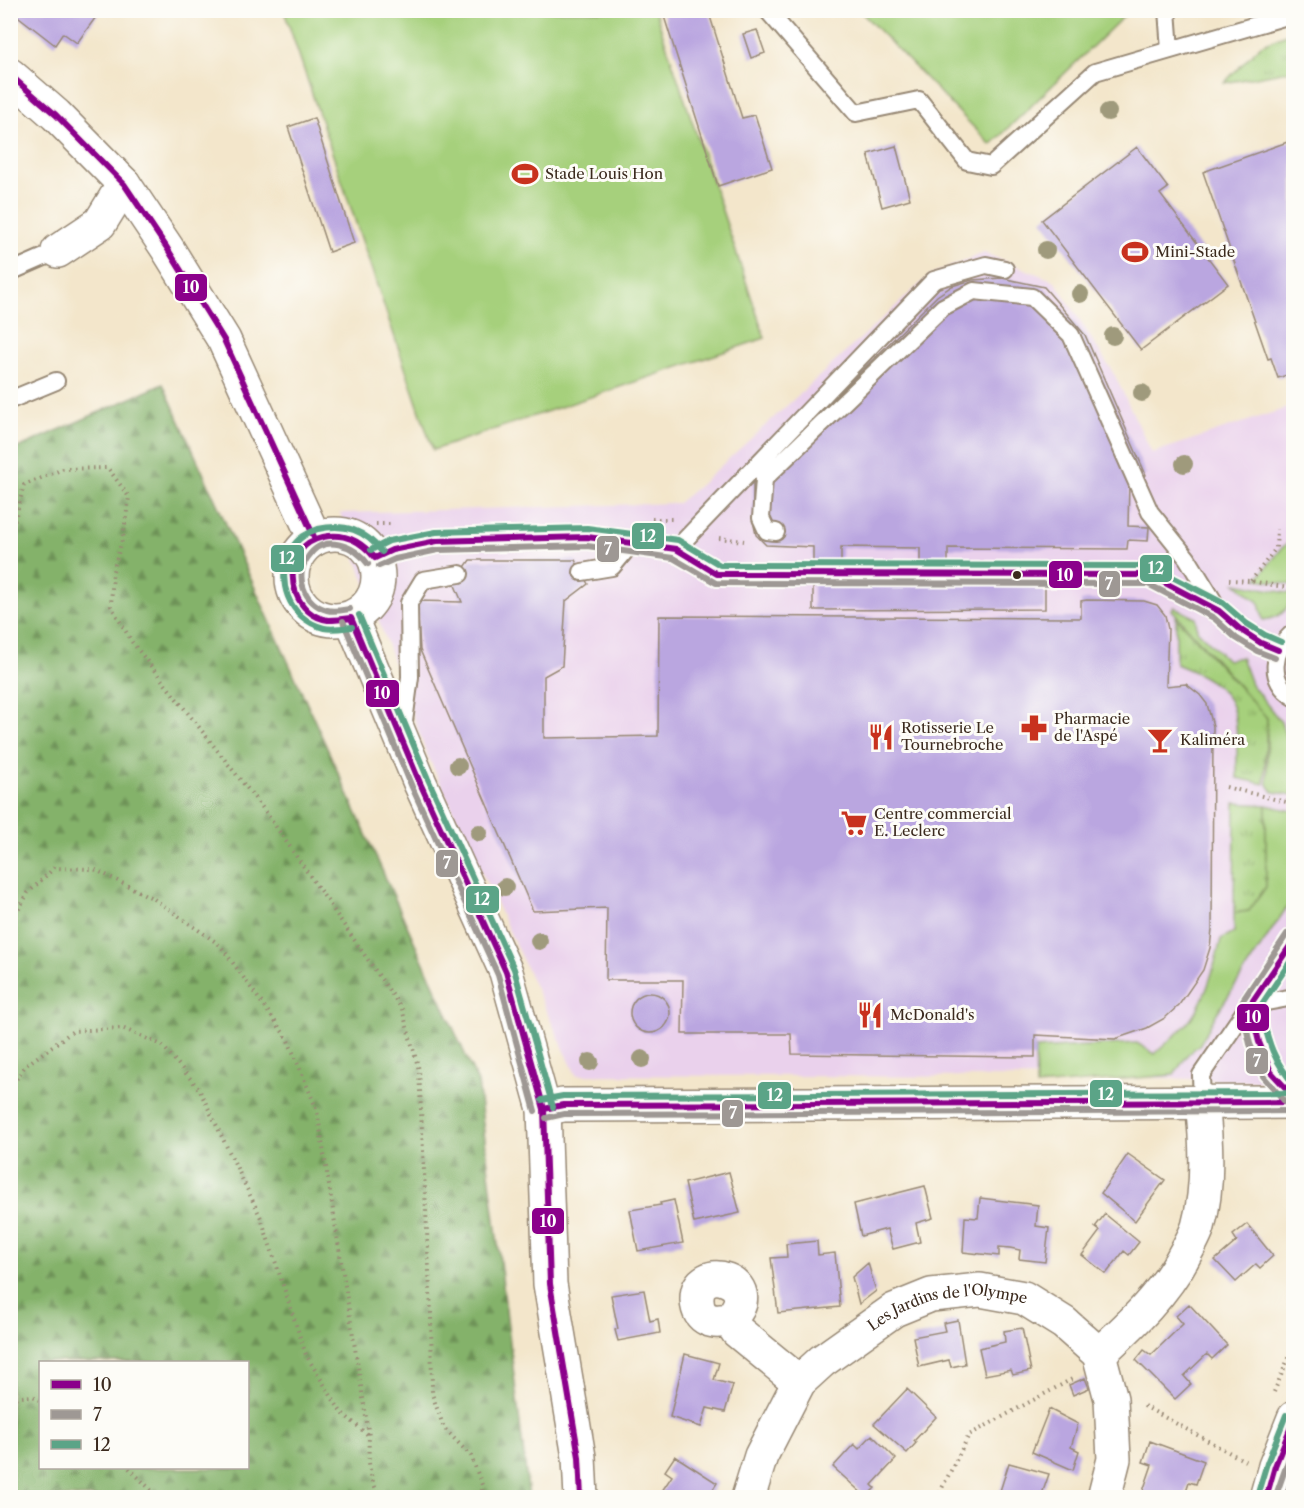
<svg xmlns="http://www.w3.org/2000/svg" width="1304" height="1508" viewBox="0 0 1304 1508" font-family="'Libre Caslon Text',serif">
<defs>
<pattern id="grass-tufts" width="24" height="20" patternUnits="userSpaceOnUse" patternTransform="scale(1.5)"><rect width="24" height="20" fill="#a6d07b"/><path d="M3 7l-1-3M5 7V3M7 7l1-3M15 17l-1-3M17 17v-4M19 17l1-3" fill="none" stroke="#88a964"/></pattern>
<pattern id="forest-firs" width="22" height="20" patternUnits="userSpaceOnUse" patternTransform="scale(1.5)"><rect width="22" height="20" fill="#84b26b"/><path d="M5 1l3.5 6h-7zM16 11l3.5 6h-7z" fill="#6d9157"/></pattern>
</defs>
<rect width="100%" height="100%" fill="#fdfcf7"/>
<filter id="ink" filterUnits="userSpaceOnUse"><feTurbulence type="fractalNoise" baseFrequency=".0167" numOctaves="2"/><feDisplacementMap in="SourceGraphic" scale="12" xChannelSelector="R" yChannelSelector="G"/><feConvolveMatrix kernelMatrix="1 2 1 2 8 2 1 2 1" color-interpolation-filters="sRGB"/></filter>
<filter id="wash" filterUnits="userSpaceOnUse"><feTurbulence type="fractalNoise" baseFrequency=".008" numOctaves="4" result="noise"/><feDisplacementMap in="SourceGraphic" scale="24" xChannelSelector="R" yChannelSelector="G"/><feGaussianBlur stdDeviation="1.35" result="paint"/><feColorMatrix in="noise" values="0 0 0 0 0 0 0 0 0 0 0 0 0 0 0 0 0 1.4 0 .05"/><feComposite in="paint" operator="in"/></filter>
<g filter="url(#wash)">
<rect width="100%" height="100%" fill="#f3e6cb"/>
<!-- built -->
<path fill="#ead1ec" d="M984 253 1055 281 1115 376 1152 453 1293 406V1083L1164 1078 576 1075 426 752 340 513 678 503 700 485 930 275Z"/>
<!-- grass -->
<path fill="url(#grass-tufts)" stroke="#707d4c" stroke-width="1.5" d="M1293 31V70L1224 83 1261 45Z
M1176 617 1267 718 1264 784 1237 778C1236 712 1245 691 1176 664Z
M1235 803 1266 805V887L1249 911 1234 913Z"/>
<!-- forest -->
<path fill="url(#forest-firs)" stroke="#606e44" stroke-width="1.5" fill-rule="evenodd" d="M163 384 478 1083 529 1497H11V451ZM40 1362H248V1468H40Z"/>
<!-- garden -->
<path fill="#a6d07b" stroke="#707d4c" stroke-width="1.5" d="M284 11H655L765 338 433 450Z
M860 11H1129L991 145Z
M1286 544 1293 545V585L1257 579 1282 548Z
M1236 583 1293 594C1288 611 1280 618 1263 620L1259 603Z
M1174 607 1196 618 1197 630 1227 660 1241 657 1251 684 1281 722 1293 759V795L1273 792 1267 783V718L1172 610Z
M1266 805 1293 811V898L1217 1013 1200 1044 1188 1054 1174 1075 1036 1086 1035 1049 1137 1043 1155 1054C1165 1044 1176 1035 1186 1025 1206 1003 1214 967 1221 939L1234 932V913L1249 911 1266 887Z"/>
<g id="blocks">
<!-- building -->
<path fill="#baa6e0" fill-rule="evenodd" d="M10 10H101L77 43 63 33 55 45Z
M662 10H708L742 118 755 115 772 168 718 186Z
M757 30 765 53 751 58 743 34Z
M314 118 354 243 329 252 288 127Z
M1293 140V373L1278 378 1271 358 1268 359 1203 172Z
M896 146 910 199 882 207 868 154Z
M1137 147 1168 188 1160 194 1228 284 1141 350 1042 220Z
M1002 278 1044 287 1085 335 1146 475 1129 483 1128 526 1149 527 1148 541 1128 540 1127 549 948 548V584L1045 583V609L813 610V547L766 545 756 535 753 521V479L937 296 952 286 972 280ZM841 547 920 548V585L841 586Z
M470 560H575L588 584 566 601 562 666 544 676V738L658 736 659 616 1081 618V601L1087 600 1144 601 1157 605 1165 615 1168 629 1166 686 1186 684 1200 695 1207 704 1213 726 1212 929 1210 948 1203 970 1179 1005 1165 1018 1147 1028 1115 1039 1035 1035V1057L792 1054 791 1034H682L683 980H606L607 908 533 911 420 650 417 601 462 602 454 583Z
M630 1013a20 20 0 1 1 40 0a20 20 0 1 1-40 0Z
M1128 1154 1165 1180 1135 1221 1101 1193Z
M729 1172 740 1213 694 1223 685 1183Z
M925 1186 933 1218 916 1223 920 1242 893 1249 887 1229 861 1236 854 1204Z
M980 1198 1038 1205 1036 1226 1049 1228 1045 1262 1019 1259 1020 1250 1010 1248 999 1247V1256L963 1252 965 1217 978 1218Z
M674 1200 683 1243 638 1251 630 1210 661 1205 660 1203Z
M1105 1214 1139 1242 1129 1255 1124 1251 1106 1274 1082 1255 1100 1231 1095 1227Z
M1247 1224 1273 1256 1260 1268 1256 1264 1236 1282 1215 1260 1237 1241 1233 1235Z
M817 1241 818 1255 835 1253 840 1307 778 1313 771 1258 787 1257 786 1244Z
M868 1263 876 1291 859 1304 852 1277Z
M644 1290 650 1321 658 1319 660 1333 618 1341 615 1330 618 1329 611 1295Z
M1189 1304 1227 1345 1212 1359 1207 1354 1184 1376 1191 1384 1175 1399 1136 1360 1144 1350 1151 1355 1183 1324 1176 1316Z
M958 1320 965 1364 951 1367 949 1360 919 1367 913 1337 945 1331 943 1323Z
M1022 1328 1031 1371 1013 1375 1011 1370 985 1375 979 1348 1005 1342 1004 1331Z
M685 1354 719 1363 714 1380 733 1385 725 1412 707 1408 701 1427 670 1417Z
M1085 1378 1089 1388 1073 1395 1069 1385Z
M907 1389 936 1417 914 1441 916 1443 907 1453 874 1424Z
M1049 1409 1078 1424 1071 1447 1079 1451 1073 1470 1032 1452Z
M872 1435 896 1459 872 1485 875 1488 866 1497 833 1467 854 1444 859 1449Z
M1150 1441 1204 1461 1196 1484 1189 1482 1184 1497H1141L1152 1465 1143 1462Z
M675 1456 717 1483 708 1497 701 1493 698 1497H658L672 1476 665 1471Z
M1009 1463 1049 1474 1041 1497H995L996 1493 999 1494Z"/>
</g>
</g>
<g filter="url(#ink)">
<use href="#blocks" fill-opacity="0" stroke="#978874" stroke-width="1.5"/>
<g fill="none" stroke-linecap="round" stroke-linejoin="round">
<!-- lane casing -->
<g stroke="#978874" stroke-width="20">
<path id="lane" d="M767 10 856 113 919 100 967 161 991 166 1095 72 1294 14
M1167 10 1170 50
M10 272 58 251
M10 400 56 381
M776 532 767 531 761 518 764 479 943 307 974 291 1032 297 1071 335 1150 512 1187 558 1219 610
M676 549 934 280 986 265 1005 269
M375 558 392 550 437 541 587 537 676 549 717 574 1150 575 1219 611 1241 630 1261 643 1278 650
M582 572 612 567 632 543
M1294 632C1272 650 1267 681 1294 697
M403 729 410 677 409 603 423 580 460 574
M1250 1005 1259 1042 1271 1072 1294 1098
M1250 1005 1294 997
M1202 1103 1201 1075 1294 939"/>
</g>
<!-- street casing -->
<g stroke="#978874" stroke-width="36">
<g id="street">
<path d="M10 75 56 115 124 184 167 248 224 340 315 539"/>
<path d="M58 251 100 223 124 184"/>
<circle cx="335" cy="577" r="43"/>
<path d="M351 618 420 783 506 972 544 1109 550 1284 579 1457 581 1498"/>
<path d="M544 1109 563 1105 1294 1102"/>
<path d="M730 1319C714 1324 698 1321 697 1300 695 1259 767 1281 730 1319L737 1331 799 1382"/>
<path d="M1099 1354C1133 1323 1165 1293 1186 1252 1190 1244 1195 1236 1198 1227 1209 1188 1207 1144 1202 1103"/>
<path id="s1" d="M748 1498 761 1456 799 1382 822 1361 894 1310 931 1295 980 1290 1024 1298 1064 1323 1099 1354 1111 1399 1114 1459 1104 1498"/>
</g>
</g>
<!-- secondary casing -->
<g stroke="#978874" stroke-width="36">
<path id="secondary" d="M1266 1498 1275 1466 1294 1418"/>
</g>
<!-- path -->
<path stroke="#978874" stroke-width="4" stroke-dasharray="1.5 4.5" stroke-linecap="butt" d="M652 519H672
M376 524H390
M10 538 24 485 63 469 108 468 129 497 123 537 113 571 111 606 132 642 265 811 402 1009 419 1070 431 1312 432 1394 444 1428 471 1456 482 1485V1498
M719 538 744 541
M1229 580 1251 581 1294 589
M1251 581 1276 548 1277 529
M1226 787 1294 804
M10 925 28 893 54 868 94 869 154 899 220 945 287 1038 317 1110 369 1436C368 1462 368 1474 380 1498
M10 1089 25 1066 73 1031 122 1028 162 1045 199 1089 261 1218 306 1355 341 1412 368 1435
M1274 1392 1294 1345
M10 1398 33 1396 40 1400
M1144 1406 1245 1461
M129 1468 159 1498
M937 1498 969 1435 1072 1379"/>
<!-- lane -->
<use href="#lane" stroke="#fff" stroke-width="16"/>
<!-- street -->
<use href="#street" stroke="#fff" stroke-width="33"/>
<!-- secondary -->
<use href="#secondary" stroke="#fff" stroke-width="33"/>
<!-- bus-1 casing -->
<g stroke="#fdfcf7" stroke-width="10">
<path id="bus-1" d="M10 75 56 115 124 184 167 248 224 340 315 539
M375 558C361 541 345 532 323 537 314 539 306 543 300 551 283 576 297 616 328 620 335 620 344 619 351 618L420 783 506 972 544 1109 550 1284 579 1457 581 1498
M375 558 392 550 437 541 587 537 676 549 717 574 1150 575 1219 611 1241 630 1261 643 1278 650
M1294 940 1250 1005 1259 1042 1271 1072 1294 1097
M544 1109 563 1105 1294 1102
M1266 1498 1275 1466 1294 1419"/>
</g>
<!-- bus-2 casing -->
<g stroke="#fdfcf7" stroke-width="10">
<path id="bus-2" d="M379 566 395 559 438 550 587 546 673 558 716 583 1148 584 1214 618 1236 638 1257 651 1275 658
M350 609C343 610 334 612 327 610 304 604 294 576 308 557 324 533 354 545 368 564
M343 621 412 787 498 975 535 1111
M1287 934 1243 1000 1241 1005 1250 1044 1263 1076 1287 1104
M546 1118 564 1114 1294 1111
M1275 1498 1294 1444"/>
</g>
<!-- bus-3 casing -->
<g stroke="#fdfcf7" stroke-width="10">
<path id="bus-3" d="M371 550 389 541 436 532 587 528 678 540 720 565 1151 566 1223 603 1246 623 1265 635 1281 642
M359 615 428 779 514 969 553 1107
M352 627C343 628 332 630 324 628 288 619 274 579 292 548 297 539 308 532 318 529 345 523 365 530 382 552
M1294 956 1260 1007C1268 1039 1271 1058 1294 1084
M542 1100 563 1096 1294 1093
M1257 1496 1267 1463 1286 1415"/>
</g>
<!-- bus-1 -->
<use href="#bus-1" stroke="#8b008b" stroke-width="6"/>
<!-- bus-2 -->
<use href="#bus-2" stroke="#9e9894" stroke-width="6"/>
<!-- bus-3 -->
<use href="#bus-3" stroke="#5ba487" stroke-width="6"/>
</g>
<!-- trees -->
<g fill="#9f9a7b">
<circle cx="1108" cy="112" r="9"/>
<circle cx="1046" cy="250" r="9"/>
<circle cx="1080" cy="294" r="9"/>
<circle cx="1113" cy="336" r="9"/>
<circle cx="1142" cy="393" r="9"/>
<circle cx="1184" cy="464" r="9"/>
<circle cx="458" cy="766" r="9"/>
<circle cx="479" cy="833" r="9"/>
<circle cx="505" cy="887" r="9"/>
<circle cx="539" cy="941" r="9"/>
<circle cx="642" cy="1059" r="9"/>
<circle cx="590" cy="1062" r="9"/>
</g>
</g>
<!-- icons -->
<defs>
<g id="stadium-bare" transform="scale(2.07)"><path d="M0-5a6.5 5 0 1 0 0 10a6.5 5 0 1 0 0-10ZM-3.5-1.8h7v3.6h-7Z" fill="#c8321e" stroke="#fdfcf7" stroke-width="2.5" paint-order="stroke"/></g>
<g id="pharmacy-bare" transform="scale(2.07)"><path d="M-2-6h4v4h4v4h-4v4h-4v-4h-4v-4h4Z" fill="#c8321e" stroke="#fdfcf7" stroke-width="2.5" paint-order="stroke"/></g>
<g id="restaurant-bare" transform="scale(2.07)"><path d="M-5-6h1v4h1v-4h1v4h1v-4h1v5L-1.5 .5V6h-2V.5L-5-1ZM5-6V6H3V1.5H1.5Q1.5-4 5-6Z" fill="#c8321e" stroke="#fdfcf7" stroke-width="2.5" paint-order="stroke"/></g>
<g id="bar-bare" transform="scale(2.07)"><path d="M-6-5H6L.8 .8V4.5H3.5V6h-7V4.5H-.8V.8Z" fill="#c8321e" stroke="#fdfcf7" stroke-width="2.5" paint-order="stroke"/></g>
<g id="supermarket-bare" transform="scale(2.07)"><path d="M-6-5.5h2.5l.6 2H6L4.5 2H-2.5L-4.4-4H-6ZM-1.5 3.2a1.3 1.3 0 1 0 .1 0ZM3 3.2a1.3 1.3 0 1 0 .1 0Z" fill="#c8321e" stroke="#fdfcf7" stroke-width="2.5" paint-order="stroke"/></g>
</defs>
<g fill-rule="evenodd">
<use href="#stadium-bare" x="525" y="174"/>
<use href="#stadium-bare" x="1135" y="252"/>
<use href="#pharmacy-bare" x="1034" y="728"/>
<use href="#restaurant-bare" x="881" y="737"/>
<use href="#bar-bare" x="1160" y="740"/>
<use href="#supermarket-bare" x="854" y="823"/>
<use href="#restaurant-bare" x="870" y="1015"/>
</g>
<!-- markers -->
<circle fill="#3b2a1e" stroke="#fdfcf7" stroke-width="2" cx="1017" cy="575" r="5"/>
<g text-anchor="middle" stroke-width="6" stroke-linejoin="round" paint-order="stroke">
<!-- poi labels -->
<g font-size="15" fill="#3b2a1e" stroke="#fdfcf7" text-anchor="start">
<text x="545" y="179">Stade Louis Hon</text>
<text x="1155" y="257">Mini-Stade</text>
<text x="1054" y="724">Pharmacie<tspan x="1054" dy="17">de l'Aspé</tspan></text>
<text x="901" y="733">Rotisserie Le<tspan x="901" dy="17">Tournebroche</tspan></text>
<text x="1180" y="745">Kaliméra</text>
<text x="874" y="819">Centre commercial<tspan x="874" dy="17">E. Leclerc</tspan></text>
<text x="890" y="1020">McDonald's</text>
</g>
<!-- street labels -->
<g font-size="15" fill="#3b2a1e" stroke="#fdfcf7">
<text dy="5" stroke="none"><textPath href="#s1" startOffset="300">Les Jardins de l'Olympe</textPath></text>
</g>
</g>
<g stroke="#fdfcf7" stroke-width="2">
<rect x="174" y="273" width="34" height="29" rx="6" fill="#8b008b"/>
<rect x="631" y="522" width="34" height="28" rx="6" fill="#5ba487"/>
<rect x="596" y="535" width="24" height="28" rx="6" fill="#9e9894"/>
<rect x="270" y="544" width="35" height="29" rx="6" fill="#5ba487"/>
<rect x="1139" y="554" width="34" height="29" rx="6" fill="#5ba487"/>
<rect x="1048" y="560" width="35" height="29" rx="6" fill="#8b008b"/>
<rect x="1098" y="570" width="23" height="28" rx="6" fill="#9e9894"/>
<rect x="365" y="679" width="35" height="29" rx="6" fill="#8b008b"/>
<rect x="435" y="849" width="24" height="29" rx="6" fill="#9e9894"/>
<rect x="465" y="885" width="35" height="29" rx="6" fill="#5ba487"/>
<rect x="1236" y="1003" width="34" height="29" rx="6" fill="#8b008b"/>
<rect x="1245" y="1047" width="24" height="28" rx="6" fill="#9e9894"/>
<rect x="1089" y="1079" width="34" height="29" rx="6" fill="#5ba487"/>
<rect x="757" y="1081" width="35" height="29" rx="6" fill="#5ba487"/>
<rect x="721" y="1099" width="23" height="29" rx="6" fill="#9e9894"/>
<rect x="531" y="1207" width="34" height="28" rx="6" fill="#8b008b"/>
</g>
<g font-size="16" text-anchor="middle" font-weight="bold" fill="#fff">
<text x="191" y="293">10</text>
<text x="648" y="542">12</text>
<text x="608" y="555">7</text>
<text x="287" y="564">12</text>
<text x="1156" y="574">12</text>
<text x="1065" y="581">10</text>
<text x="1109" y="590">7</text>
<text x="382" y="699">10</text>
<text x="447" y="869">7</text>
<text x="482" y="905">12</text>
<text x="1253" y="1023">10</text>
<text x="1257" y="1067">7</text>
<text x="1106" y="1100">12</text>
<text x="775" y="1101">12</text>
<text x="733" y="1119">7</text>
<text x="548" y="1227">10</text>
</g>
<!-- margin -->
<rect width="1304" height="1508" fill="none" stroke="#fdfcf7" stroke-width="36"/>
<!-- legend -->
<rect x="39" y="1361" width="210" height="108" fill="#fdfcf7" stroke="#afa8a0" stroke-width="1.5"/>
<rect x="51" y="1380" width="30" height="9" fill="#8b008b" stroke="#afa8a0" stroke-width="1.5"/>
<text x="93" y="1391" font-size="18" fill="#3b2a1e">10</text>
<rect x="51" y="1410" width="30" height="9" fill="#9e9894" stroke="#afa8a0" stroke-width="1.5"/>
<text x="93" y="1421" font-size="18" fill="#3b2a1e">7</text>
<rect x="51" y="1440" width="30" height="9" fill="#5ba487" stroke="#afa8a0" stroke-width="1.5"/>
<text x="93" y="1451" font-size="18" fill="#3b2a1e">12</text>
</svg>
